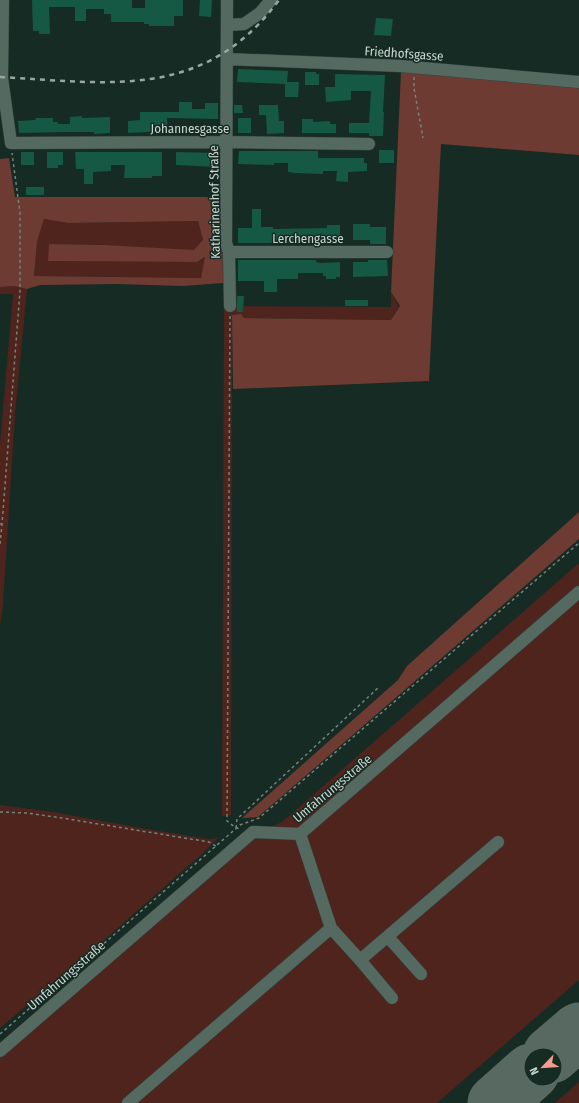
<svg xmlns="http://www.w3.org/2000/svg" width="579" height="1103" viewBox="0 0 579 1103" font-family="'Fira Sans Condensed',sans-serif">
<rect width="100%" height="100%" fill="#162b23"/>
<!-- green -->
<path fill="#4f241d" d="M44 219 68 223 198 221 203 240 194 251 105 245 50 244 49 261 197 262 206 257 201 278 34 276 37 242Z
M14 286 27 289 15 415 3 604 0 627V444L13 294H0V287Z
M391 292 399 307 391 320 243 318 241 314 232 315 231 815 222 816 224 306 391 307Z
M579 563V980L437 1103H0V1055L254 835 282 822Z
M0 805 53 812 152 830 209 839 218 838 202 854 87 955 0 1028Z
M579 1082V1103H555Z"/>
<!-- forest -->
<path fill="#6d3b32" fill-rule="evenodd" d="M401 71 579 85V155L441 144 429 381 233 389 232 315 241 314 244 318 391 320 400 306 391 292Z
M9 158 15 197H222L223 283 183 286 117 284 40 285 27 289 14 286 0 287V159ZM44 219 68 223 198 221 203 240 194 250 105 245 49 244 48 261 197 262 205 257 201 278 34 276 37 242Z
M579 512V539L258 817 242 818 398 680 407 666Z"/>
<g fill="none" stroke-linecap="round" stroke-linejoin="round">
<!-- taxiway -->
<path stroke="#586962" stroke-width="23" d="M564 1044 579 1035"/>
<!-- runway -->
<path stroke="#586962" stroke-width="57" d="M551 1055 579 1031
M496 1103 531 1072"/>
</g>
<!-- building -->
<path fill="#155844" d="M32 0H132V8H145V0H183V16H174V26H149V24H144V22H111V14H104V9H86V21H75V7H49L50 34H39V31H33Z
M200 0H212L211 17 199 16Z
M376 18 393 19 391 36 374 35Z
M238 69 288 71 287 82H299L298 97H285V84L237 82Z
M305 72H316V74H319V85H305Z
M335 74 385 75 383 112H384L383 136H369V133H349V123H369L371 91H351V100L326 102 325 87H335Z
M179 102H192V109H205V103H218V119L167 118 168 131 128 133V121L140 120V112H179Z
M234 105H242L243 113H234Z
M259 105H278L279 121H284V133L267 134 266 115H259Z
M82 116V118L110 117V133L94 134V132H67L19 133 18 121 35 120 36 118H53V122H58V124H70V117Z
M238 118H251V133H238Z
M302 119H313V122L330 121V124H336V133H302Z
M379 150H394V163H379Z
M239 151H318V158H364V163H367V171L348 172V182L336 181 337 171H323V174L295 173 288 172V163H274V165L238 164Z
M21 152H34V165H21Z
M47 152H63V165H58V168H47Z
M75 152H162V176H152V178H124L125 165H111V171L93 172V184H84V169H76Z
M176 152 217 153V167L176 165Z
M26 187H44V195H26Z
M252 209H261V227H273V229L327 228V225H340V241H317V243H238V228H252Z
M353 224H370V227H386V244H370V240H353Z
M238 260H316V262L320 263 340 262V277H336V279H326V276H323V273H298V279H277V292H264V281H238Z
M368 260H387L388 276 353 277V262H368Z
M237 296H244L243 312H237Z
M345 300H368V306H345Z"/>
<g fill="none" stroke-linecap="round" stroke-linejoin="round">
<!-- minor casing -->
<g stroke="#35453f" stroke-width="13">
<path id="minor" d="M3 0 2 78 11 143 227 142 369 144
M227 0 226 243 229 252 230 306
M227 25 244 24 260 13 271 0
M227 59 400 66 579 82
M229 252H387
M331 928 360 960 392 998
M388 937 421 974
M360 960 498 842
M0 1051 253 832 300 834 579 592
M128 1103 331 928 300 834"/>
</g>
<!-- path -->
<path stroke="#73837d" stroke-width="1.5" stroke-dasharray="3 3" stroke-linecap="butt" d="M414 77V88L423 138
M230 316 227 821 236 828 240 829
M0 524H2L20 291V213L12 153
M0 544 2 524
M0 812 27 813 62 818 209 842 216 846
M236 828 237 819 379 687
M0 1034 240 825 259 818 579 543"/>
<!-- minor -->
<use href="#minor" stroke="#546a61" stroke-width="12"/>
<!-- rail -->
<path stroke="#99a7a2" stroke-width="2.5" stroke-dasharray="5 5" stroke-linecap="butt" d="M0 77C110 83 204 101 279 0"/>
</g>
<g text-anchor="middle" stroke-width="3" stroke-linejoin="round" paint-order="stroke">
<!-- street labels -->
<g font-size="13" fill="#c9d5d0" stroke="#162b23">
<text transform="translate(404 53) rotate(4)" y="5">Friedhofsgasse</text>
<text x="190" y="133">Johannesgasse</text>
<text transform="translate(214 202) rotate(-91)" y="5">Katharinenhof Straße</text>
<text x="308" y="243">Lerchengasse</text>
<text transform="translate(332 788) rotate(-40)" y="5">Umfahrungsstraße</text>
<text transform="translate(66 975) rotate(-41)" y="5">Umfahrungsstraße</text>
</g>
</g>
<!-- north arrow -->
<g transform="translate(543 1067) rotate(245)"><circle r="19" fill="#162b23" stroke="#5e6f68"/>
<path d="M0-3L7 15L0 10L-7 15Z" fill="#f49d8d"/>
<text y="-6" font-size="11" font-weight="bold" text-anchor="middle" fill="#c9d5d0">N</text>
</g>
</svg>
